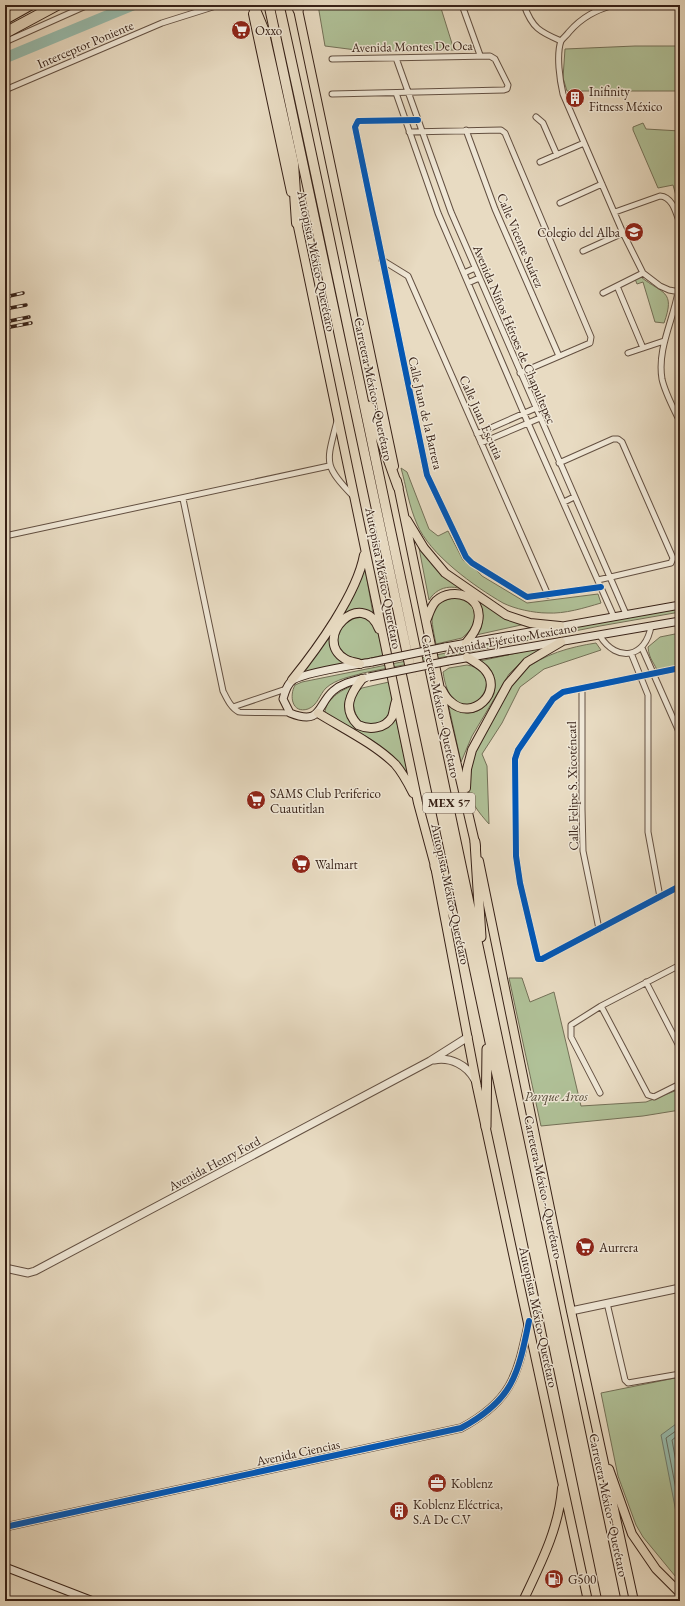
<svg xmlns="http://www.w3.org/2000/svg" width="685" height="1606" viewBox="0 0 685 1606" font-family="'EB Garamond',serif">
<rect width="100%" height="100%" fill="#e8dbc2"/>
<filter id="stains"><feTurbulence type="fractalNoise" baseFrequency=".005" numOctaves="4"/><feColorMatrix values="0 0 0 0 .2 0 0 0 0 .09 0 0 0 0 .02 0 0 0 .5 -.17"/></filter>
<radialGradient id="worn" r=".72"><stop offset=".6" stop-color="#630" stop-opacity="0"/><stop offset="1" stop-color="#630" stop-opacity=".3"/></radialGradient>
<!-- green -->
<path fill="#b0c198" stroke="#747158" d="M318 5H440L454 50 364 51 325 46Z
M635 46H680V91H567L563 78 565 49Z
M643 123 646 129 680 131V210L673 185 658 188 633 130V127Z
M641 277C662 294 676 290 664 323L655 322 643 282 637 284 635 279Z
M401 468 407 472 429 529 438 536 448 531 463 560 471 564 482 576 527 603 598 594 601 603C584 608 565 614 547 613 534 613 515 609 503 603 475 587 429 554 417 524 409 506 406 486 401 468Z
M419 548 444 575 487 605 530 623 476 635C501 602 449 568 429 600Z
M365 568 373 614C354 605 344 612 333 629L337 656 344 663 300 674 321 648 359 582Z
M462 597 472 605 476 615 473 628 462 638 436 644C430 614 426 600 462 597Z
M680 608V612L600 626 363 673C350 677 336 679 326 688 319 695 318 705 308 709 292 714 289 696 295 685L302 682 605 621Z
M352 617H365L376 626 384 655C362 660 354 664 338 647L337 631Z
M680 631V668L658 673C655 663 649 660 648 647L660 637 675 634Z
M596 643 601 650 544 669 520 687 502 723 482 754 487 766 489 824C480 814 468 800 468 785 468 776 471 761 474 752 479 740 514 678 523 671 544 654 570 647 596 643Z
M544 647 520 663 509 674 472 736 461 762 448 703C454 707 461 713 468 713 495 712 505 672 480 661Z
M467 665C518 674 454 747 443 672L449 668Z
M389 682C390 687 392 692 392 697 394 730 352 738 353 697L362 688Z
M352 686C330 718 364 745 393 722L395 714 409 778C393 747 354 730 325 713 325 700 341 690 352 686Z
M509 978H522L530 1002 554 992 581 1106 646 1102 680 1089V1110L643 1116 541 1126Z
M680 1377V1582L643 1537 636 1525 618 1476 601 1393Z"/>
<!-- water -->
<path fill="#98bcad" stroke="#717e71" d="M680 1421V1519L676 1512 661 1435Z"/>
<g fill="none" stroke-linecap="round" stroke-linejoin="round">
<!-- shore -->
<path stroke="#686e62" stroke-width="1" d="M680 1428 666 1438 680 1510
M680 1434 672 1440 680 1484"/>
<!-- river -->
<path stroke="#98bcad" stroke-width="11" d="M5 58 133 5"/>
<!-- minor casing -->
<g stroke="#635042" stroke-width="7">
<path id="minor" d="M462 5 480 55
M524 5C532 28 540 32 561 41
M614 5C596 10 582 17 569 32 567 35 563 38 561 41 556 55 560 81 563 94L623 233 643 273 660 286 669 290 680 292
M5 42 88 5
M396 58 451 212 626 614
M5 90 162 23 219 5
M396 93 438 213 528 423 614 617
M332 94 504 90 507 89 508 85 495 59 490 56 332 59
M536 117 543 123 557 155
M418 120 358 121 355 127 427 475 466 557 472 563 527 597 601 587
M466 130 495 209 559 356
M409 132 501 130 505 133 591 337 590 343 520 373
M540 162 584 143
M560 203 602 184
M615 212 660 196C673 197 676 213 680 224
M583 251 623 233
M382 260 408 276 548 595
M464 273 475 268
M468 283 479 278
M617 286 643 348
M678 292C673 321 657 349 662 379 665 393 674 409 680 422
M603 293 643 273
M628 353 664 341
M337 421C327 462 322 464 353 496
M477 434 536 408
M481 443 540 418
M559 463 613 439H618L622 442 673 558 671 563 598 580
M183 499 223 691C227 699 231 708 239 712 242 713 283 712 290 713
M564 502 574 497
M5 536 329 466
M600 636C617 663 646 658 651 626
M642 648 680 734
M631 653 648 695V832L660 897
M680 668 563 692 553 699 518 750 515 759 516 856 520 883 538 959H542L680 886
M582 688V809L583 851 599 929
M233 707 286 689
M646 982 680 1048
M601 1006 648 1095 654 1097 680 1084
M600 1093 571 1037V1025L601 1006 680 965
M607 1303 625 1380 628 1383 680 1374"/>
</g>
<!-- tertiary casing -->
<g stroke="#635042" stroke-width="9">
<path id="tertiary" d="M434 1060C451 1057 467 1065 475 1080
M5 1268 28 1273 35 1271 430 1061 468 1037
M571 1311 680 1288
M5 1527 461 1428C511 1401 517 1377 528 1325"/>
</g>
<!-- secondary casing -->
<g stroke="#372117" stroke-width="9">
<path id="secondary" d="M445 647 680 605
M448 661 680 621
M365 678C353 681 342 683 333 691 317 705 322 726 290 713L283 699C285 692 287 684 293 680 306 672 355 665 372 662
M5 1567 93 1601"/>
</g>
<!-- primary casing -->
<g stroke="#372117" stroke-width="10">
<path id="primary" d="M297 5 394 466
M253 14 291 192
M296 217 418 803 435 866 477 1087 588 1601
M397 481 446 718 476 847
M407 520 424 548 445 573 506 615 530 623 560 626
M426 621C429 614 431 606 436 601 453 586 484 596 478 622 477 629 471 637 466 643
M360 664C356 662 349 662 345 659 311 638 362 587 379 629
M362 679C350 694 342 709 358 725 369 730 385 729 392 717 394 712 394 706 396 701
M292 680C317 649 357 594 364 555
M442 690C444 694 447 699 451 702 472 722 504 692 485 670 481 665 473 661 467 657
M318 713C342 728 375 744 395 764 403 773 408 783 413 793
M466 788 467 769 472 750 508 684 527 662 561 642
M479 861 571 1311 634 1601
M609 1469 632 1534 656 1569 680 1593
M523 1601C540 1565 559 1529 562 1488"/>
</g>
<!-- trunk casing -->
<g stroke="#372117" stroke-width="11">
<path id="trunk" d="M269 5 513 1150 607 1601
M279 5C319 184 355 363 393 542 468 895 543 1248 616 1601
M369 406 398 487
M475 842 481 937
M435 866 464 944
M486 1127 487 1049"/>
</g>
<!-- motorway casing -->
<g stroke="#372117" stroke-width="12">
<path id="motorway" d="M253 5 263 29 293 163 297 223
M298 9V5
M5 19 30 5
M5 33 57 5"/>
</g>
<!-- minor -->
<use href="#minor" stroke="#f0e8d7" stroke-width="5"/>
<!-- tertiary -->
<use href="#tertiary" stroke="#f0e8d7" stroke-width="7"/>
<!-- secondary -->
<use href="#secondary" stroke="#f0e8d7" stroke-width="7"/>
<!-- primary -->
<use href="#primary" stroke="#e8dbc2" stroke-width="8"/>
<!-- trunk -->
<use href="#trunk" stroke="#e8dbc2" stroke-width="9"/>
<!-- motorway -->
<use href="#motorway" stroke="#e8dbc2" stroke-width="10"/>
<!-- rail casing -->
<g stroke="#372117" stroke-width="3.5">
<path id="rail" d="M5 297 23 293
M5 309 26 305
M5 322 29 317
M5 328 31 323"/>
</g>
<!-- rail -->
<use href="#rail" stroke="#f0e8d7" stroke-width="2" stroke-dasharray="6" stroke-linecap="butt"/>
<!-- secondary-bridge casing -->
<g stroke="#372117" stroke-width="9" stroke-linecap="butt">
<path id="secondary-bridge" d="M372 662 445 647
M369 677 448 661"/>
</g>
<!-- secondary-bridge -->
<use href="#secondary-bridge" stroke="#f0e8d7" stroke-width="7"/>
<!-- cycleway casing -->
<g stroke="#f0e8d7" stroke-width="8">
<path id="cycleway" d="M418 120 358 121 355 127 427 475 466 557 472 563 527 597 601 587
M680 668 563 692 553 699 518 750 515 759 516 856 520 883 538 959H542L680 886
M5 1527 461 1428C513 1400 518 1375 529 1321"/>
</g>
<!-- cycleway -->
<use href="#cycleway" stroke="#0057b8" stroke-width="6"/>
</g>
<!-- icons -->
<defs>
<g id="supermarket-disc" transform="scale(1)"><circle r="9.5" fill="#8f2418" stroke="#f0e8d7"/><path d="M-6-5.5h2.5l.6 2H6L4.5 2H-2.5L-4.4-4H-6ZM-1.5 3.2a1.3 1.3 0 1 0 .1 0ZM3 3.2a1.3 1.3 0 1 0 .1 0Z" fill="#fff"/></g>
<g id="building-disc" transform="scale(1)"><circle r="9.5" fill="#8f2418" stroke="#f0e8d7"/><path d="M-4-6H4V6H1V3H-1V6H-4ZM-2.5-4.3h1.7v1.8h-1.7ZM.8-4.3h1.7v1.8H.8ZM-2.5-1h1.7V.8h-1.7ZM.8-1h1.7V.8H.8Z" fill="#fff"/></g>
<g id="school-disc" transform="scale(1)"><circle r="9.5" fill="#8f2418" stroke="#f0e8d7"/><path d="M0-5L7-2L0 1L-7-2ZM-4 1L0 2.5L4 1V4Q0 6-4 4Z" fill="#fff"/></g>
<g id="office-disc" transform="scale(1)"><circle r="9.5" fill="#8f2418" stroke="#f0e8d7"/><path d="M-6-3h4V-5.5h4V-3h4V5H-6ZM-1-4.5V-3h2v-1.5ZM-6 0V1H6V0Z" fill="#fff"/></g>
<g id="fuel-disc" transform="scale(1)"><circle r="9.5" fill="#8f2418" stroke="#f0e8d7"/><path d="M-5.5-6h7V0h2V4h1.3V-2.5L3-4.5l.8-.8L6-3V5H2.5V1h-1V6h-7ZM-4.2-4.7v3.2H.2V-4.7Z" fill="#fff"/></g>
</defs>
<g fill-rule="evenodd">
<use href="#supermarket-disc" x="241" y="30"/>
<use href="#building-disc" x="575" y="98"/>
<use href="#school-disc" x="634" y="232"/>
<use href="#supermarket-disc" x="256" y="800"/>
<use href="#supermarket-disc" x="301" y="864"/>
<use href="#supermarket-disc" x="585" y="1247"/>
<use href="#office-disc" x="437" y="1483"/>
<use href="#building-disc" x="399" y="1511"/>
<use href="#fuel-disc" x="554" y="1579"/>
</g>
<g text-anchor="middle" stroke-width="3" stroke-linejoin="round" paint-order="stroke">
<!-- shield labels -->
<rect fill="#f0e8d7" stroke="#6e5d51" stroke-width="1" x="423" y="793" width="52" height="20" rx="3"/>
<g font-size="12" font-weight="bold" fill="#372117">
<text x="449" y="807">MEX 57</text>
</g>
<!-- poi labels -->
<g font-size="13" fill="#372117" stroke="#f0e8d7" text-anchor="start">
<text x="255" y="35">Oxxo</text>
<text x="589" y="96">Inifinity<tspan x="589" dy="15">Fitness México</tspan></text>
<text x="620" y="237" text-anchor="end">Colegio del Alba</text>
<text x="270" y="798">SAMS Club Periferico<tspan x="270" dy="15">Cuautitlan</tspan></text>
<text x="315" y="869">Walmart</text>
<text x="599" y="1252">Aurrera</text>
<text x="451" y="1488">Koblenz</text>
<text x="413" y="1509">Koblenz Eléctrica,<tspan x="413" dy="15">S.A De C.V</tspan></text>
<text x="568" y="1584">G500</text>
</g>
<!-- street labels -->
<g font-size="13" fill="#372117" stroke="#f0e8d7">
<text transform="translate(85 44) rotate(-23)" y="5">Interceptor Poniente</text>
<text transform="translate(412 46) rotate(-1)" y="5">Avenida Montes De Oca</text>
<text transform="translate(521 240) rotate(67)" y="5">Calle Vicente Suárez</text>
<text transform="translate(317 261) rotate(78)" y="5">Autopista México-Querétaro</text>
<text transform="translate(515 334) rotate(67)" y="5">Avenida Niños Héroes de Chapultepec</text>
<text transform="translate(374 389) rotate(78)" y="5">Carretera México - Querétaro</text>
<text transform="translate(426 413) rotate(77)" y="5">Calle Juan de la Barrera</text>
<text transform="translate(482 417) rotate(66)" y="5">Calle Juan Escutia</text>
<text transform="translate(384 578) rotate(79)" y="5">Autopista México-Querétaro</text>
<text transform="translate(511 638) rotate(-10)" y="5">Avenida Ejército Mexicano</text>
<text transform="translate(441 706) rotate(78)" y="5">Carretera México - Querétaro</text>
<text transform="translate(572 786) rotate(-91)" y="5">Calle Felipe S. Xicoténcatl</text>
<text transform="translate(451 894) rotate(78)" y="5">Autopista México-Querétaro</text>
<text transform="translate(214 1163) rotate(-28)" y="5">Avenida Henry Ford</text>
<text transform="translate(544 1187) rotate(78)" y="5">Carretera México - Querétaro</text>
<text transform="translate(539 1317) rotate(78)" y="5">Autopista México-Querétaro</text>
<text transform="translate(298 1452) rotate(-12)" y="5">Avenida Ciencias</text>
<text transform="translate(609 1505) rotate(78)" y="5">Carretera México - Querétaro</text>
</g>
<!-- park labels -->
<g font-size="13" font-style="italic" fill="#554937" stroke="#f0e8d7">
<text x="556" y="1101">Parque Arcos</text>
</g>
</g>
<!-- margin -->
<rect width="685" height="1606" fill="none" stroke="#e8dbc2" stroke-width="20"/>
<rect x="6" y="6" width="673" height="1594" fill="none" stroke="#372117" stroke-width="2"/>
<rect x="10" y="10" width="665" height="1586" fill="none" stroke="#372117"/>
<rect width="100%" height="100%" filter="url(#stains)"/>
<rect width="100%" height="100%" fill="url(#worn)"/>
</svg>
